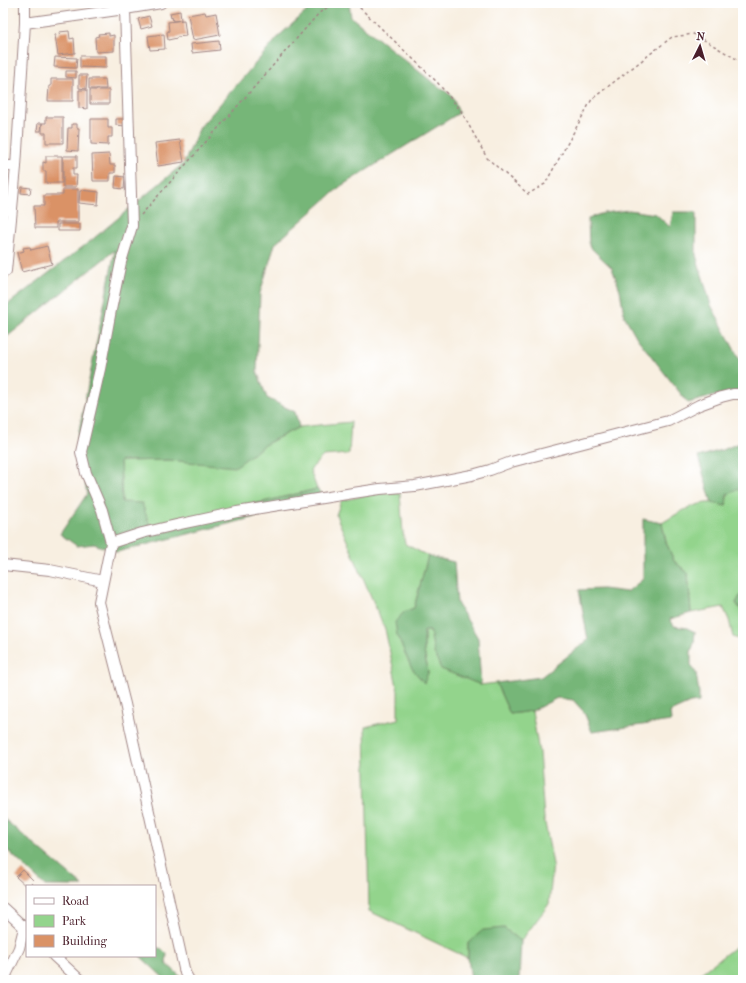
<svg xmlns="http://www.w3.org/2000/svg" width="746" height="983" viewBox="0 0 746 983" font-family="'IM FELL French Canon',serif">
<rect width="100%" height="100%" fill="#fff"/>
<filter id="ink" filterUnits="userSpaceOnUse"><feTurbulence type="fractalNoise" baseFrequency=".025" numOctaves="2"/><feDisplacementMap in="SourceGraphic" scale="8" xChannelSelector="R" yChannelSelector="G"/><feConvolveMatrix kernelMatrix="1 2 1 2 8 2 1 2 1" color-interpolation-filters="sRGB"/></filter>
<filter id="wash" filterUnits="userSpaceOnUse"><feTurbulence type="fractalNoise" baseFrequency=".012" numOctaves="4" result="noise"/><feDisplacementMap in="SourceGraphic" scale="16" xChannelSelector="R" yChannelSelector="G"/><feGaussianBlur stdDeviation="0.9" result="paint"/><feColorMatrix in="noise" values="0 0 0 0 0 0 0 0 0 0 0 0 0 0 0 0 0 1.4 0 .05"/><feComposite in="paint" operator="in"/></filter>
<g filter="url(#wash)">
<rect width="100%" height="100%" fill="#f8efe1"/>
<!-- green -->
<path fill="#93d48c" stroke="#6e7a5c" d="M351 422 349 454 323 456 310 470 317 489 151 529 122 502 120 461 169 460 266 444 299 427Z
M743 489V594L740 596 736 603 743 613V641L733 637 729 620 723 607 691 613 688 573 674 561 666 542 662 523C677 514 695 501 714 503 718 504 722 505 726 506L727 495 736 490Z
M374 493H400L403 533 405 544 428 556 414 608 404 612 428 673 424 651V631H431L434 653 480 685 496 683 510 714 532 711 539 752 544 818 553 864 549 904 521 941 504 928 468 943V958L369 911 365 727 398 719V691L385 629 336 515 341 501Z
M743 942V980H692L731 950Z"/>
<!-- forest -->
<path fill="#76b678" stroke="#606a52" d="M316 3H349L351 17 431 81 452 96 459 113 341 186 275 244 260 293 257 371 267 398 295 412 299 427 266 444 235 467 169 460 120 461 122 502 142 503 151 529 317 489 321 493 319 501 117 552 94 544 77 546 60 534 87 494 77 440 115 250 3 340V308L93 239 184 163 200 127 281 34Z
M629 210 656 214 670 227 673 212H696V255L711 305 743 366V392L718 395 688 403 637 338 624 315 620 290 612 268 589 246 588 218 604 213Z
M743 441V489L736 490 727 495 726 506 712 503 698 457 725 449Z
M643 519 662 523 666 542 674 561 688 573 691 613 670 619 674 626 687 628 695 632 694 643 691 652V665L696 673 699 693V702L690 703 670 712 671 721 592 732 584 712 573 700 557 698 532 711 510 714 496 683 541 677 588 640 579 590 603 589 627 592 643 579Z
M428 556 454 562 457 603 478 638 481 685 441 669 434 653 430 631H424V651L428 673 424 683 411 667 397 635 395 622 404 612 414 608Z
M743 594V613L736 603 740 596Z
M3 818 83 886H45L3 846Z
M504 928 521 941 519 980H471L468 958V943L483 930Z
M155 947 162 949 167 954 166 963 184 980H166L140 956H155Z"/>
<g id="blocks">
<!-- building -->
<path fill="#da9266" d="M180 11 181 20 173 21 172 17 171 18 170 13Z
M205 12 206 15 216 13 220 35 193 40 188 15Z
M149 16 152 26 141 29 138 19Z
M184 20 186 36 177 37V38L168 40 167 32 169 31 168 22Z
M69 31 70 39 74 38 75 53 58 55 55 35 60 34 59 32Z
M109 33V36L114 35V51L96 52 95 37 99 36 98 34Z
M164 34 165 49 150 50 148 36Z
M219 41 220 50 192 53 191 44Z
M80 56H106V68L80 67Z
M55 57 77 58 76 68 54 67Z
M66 71H76V78L66 77Z
M79 75H87L86 89 79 88Z
M51 79H73V101H48L49 86H51Z
M89 79H105L106 89H89Z
M79 90H87V109L79 108Z
M90 90H109V104H90Z
M46 117H63V143H46V133H42V123H46Z
M91 119H108V128H112V137H108V145L91 144Z
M116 119H125V126L116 125Z
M38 123H42L41 131H37Z
M72 124H77V128H79L78 151 67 150 68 128H72Z
M180 140 184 162 158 166 155 143Z
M109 154 110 165H115V173H110V181H93L92 155Z
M46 156H62V183H46V171H43V162L46 163Z
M63 156H77V168H73V175H77L76 187H63Z
M116 176 125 177 124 189 115 188Z
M22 187 31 188 30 194 21 193Z
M63 189H78V222H56V228H35L34 206H44V195H63Z
M80 190 99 192 98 205 79 203Z
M58 224H80V231H58Z
M47 246 52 264 22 272 17 253 24 251 23 248 30 247 31 250Z
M23 870 34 881 29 886H27V887L16 877Z"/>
</g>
</g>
<g filter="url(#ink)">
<use href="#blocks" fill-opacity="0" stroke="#a18786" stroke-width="1"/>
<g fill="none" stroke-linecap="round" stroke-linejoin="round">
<!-- minor casing -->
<g stroke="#a18786" stroke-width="12">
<path id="minor" d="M125 9 132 226 121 262 111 310 100 369 81 452 86 473 102 510 111 543 99 602 125 704 185 973 189 980
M25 23 125 9 161 3
M3 165 16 167
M6 271 16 167 25 23V3
M111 543 142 533 176 525 237 512 353 493 380 489 415 486 472 475 490 470 511 462 530 457 668 421 699 405 721 397 733 394H743
M3 565 50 570 103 581
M3 908 27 930
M54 956 80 980
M5 980 7 973 19 948 24 928"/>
</g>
<!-- path -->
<path stroke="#a18786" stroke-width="1.5" stroke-dasharray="3 3" stroke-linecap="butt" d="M356 3 357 5 437 82 461 111 487 158 528 194 545 184 592 99 672 37 694 34 738 60 743 62
M141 215 228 117 319 13 334 3"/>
<!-- minor -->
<use href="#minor" stroke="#fff" stroke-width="10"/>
</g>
</g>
<!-- margin -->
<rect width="746" height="983" fill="none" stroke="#fff" stroke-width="16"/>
<!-- legend -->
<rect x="26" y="885" width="130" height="72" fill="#ffffff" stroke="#b7a5aa"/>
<rect x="34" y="898" width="20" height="6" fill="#ffffff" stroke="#b7a5aa"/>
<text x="62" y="905" font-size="12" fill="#4a1f2b">Road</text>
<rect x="34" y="915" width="20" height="12" fill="#93d48c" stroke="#b7a5aa"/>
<text x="62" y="925" font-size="12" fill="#4a1f2b">Park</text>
<rect x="34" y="935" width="20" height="12" fill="#da9266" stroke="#b7a5aa"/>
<text x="62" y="945" font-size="12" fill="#4a1f2b">Building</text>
<!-- north arrow -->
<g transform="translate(700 46) rotate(5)" stroke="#ffffff" stroke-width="3" paint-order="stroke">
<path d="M0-3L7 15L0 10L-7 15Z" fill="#4a1f2b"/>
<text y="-6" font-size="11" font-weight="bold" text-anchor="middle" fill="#4a1f2b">N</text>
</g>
</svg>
